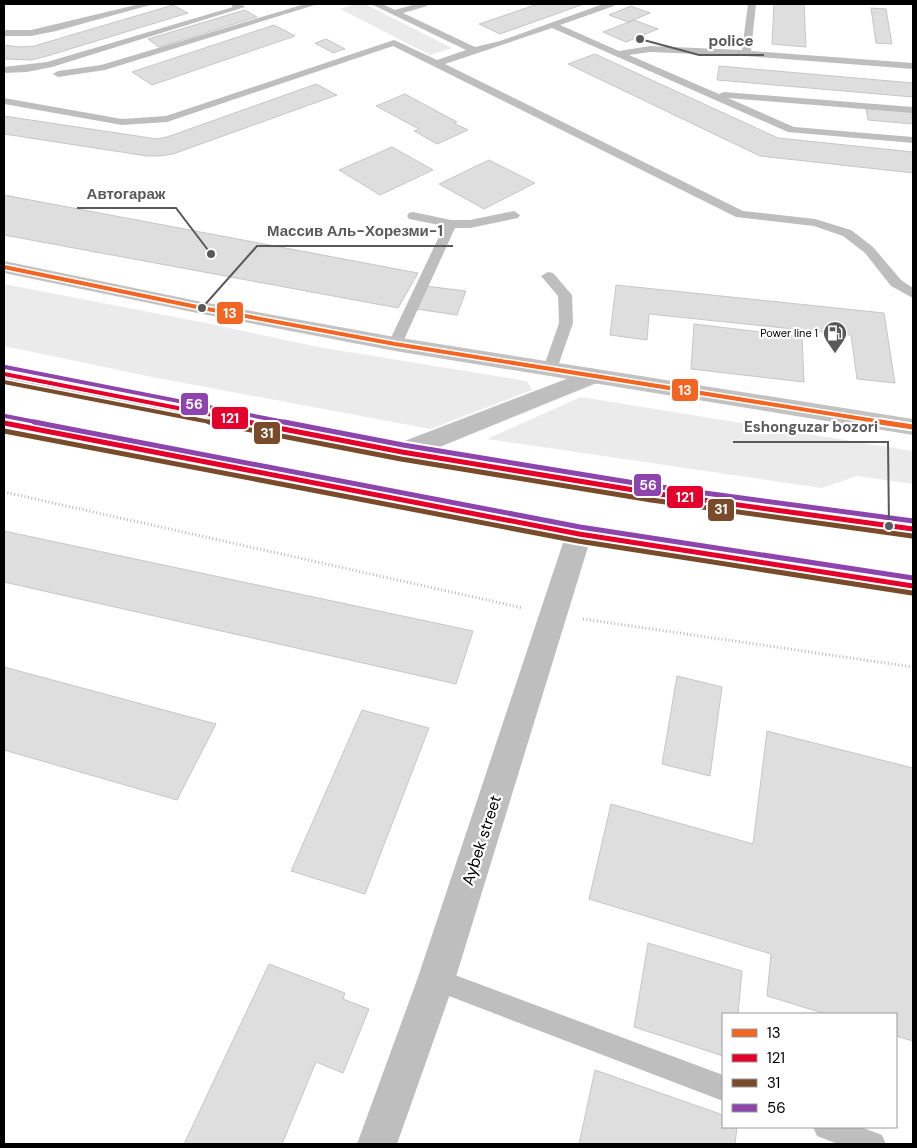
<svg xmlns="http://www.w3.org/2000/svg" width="917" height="1148" viewBox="0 0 917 1148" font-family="'DM Sans',sans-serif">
<rect width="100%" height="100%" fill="#fff"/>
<!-- green -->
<path fill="#ebebeb" d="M356 4H365L452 48 430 55 340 9Z
M4 284 206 323 318 347 527 381 532 390 430 429 152 377 4 346Z
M581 397 913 451V484L857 476 822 488 487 439Z"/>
<!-- building -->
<path fill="#dedede" stroke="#c6c6c6" d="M538 4H584L500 34 479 24Z
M774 4H804L806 47 772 44Z
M173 5 188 13 47 56 31 60 4 59V45L19 47 34 46Z
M631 6 650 13 628 22 609 15Z
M871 8 886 9 892 44 876 43Z
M245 10 257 17 159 47 148 39Z
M634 20 658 29 626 42 603 32Z
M274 25 295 36 152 85 132 72Z
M326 39 345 49 333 53 315 43Z
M595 54 778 138 913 152V173L760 156 568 64Z
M719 66 913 83V97L717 80Z
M316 84 337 95 173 154 160 156H147L4 134V116L157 139 167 137Z
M405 94 457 122 454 123 468 130 437 144 414 131 419 129 376 106Z
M866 108 911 112 913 124 868 120Z
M392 147 433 170 380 195 339 170Z
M489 160 535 183 484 209 439 184Z
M4 195 418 273 398 308 4 235Z
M616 285 884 313 895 383 857 379 851 335 649 314 647 340 610 335Z
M425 286 466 291 457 315 416 309Z
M694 324 802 337 804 382 691 369Z
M4 531 473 631 456 684 4 582Z
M4 667 216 724 177 800 4 750Z
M677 676 722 687 710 776 662 764Z
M362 710 429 728 365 894 291 871Z
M767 731 913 768V1041L896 1036V1014H826L767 996 771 954 589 899 611 804 753 844Z
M648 943 742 971 738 1014H723V1056L634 1027Z
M269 964 345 993 343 999 369 1009 343 1073 316 1062 282 1144H184Z
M595 1070 723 1115V1127H737L735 1144H579Z"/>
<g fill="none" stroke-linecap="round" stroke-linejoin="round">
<!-- highway casing -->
<g stroke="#dbdbdb" stroke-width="1">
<path id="highway" d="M4 367 400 443 593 369 601 371 604 376 601 381 434 449 652 484 913 519V539L652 502 402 461 4 381Z
M4 415 579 524 913 575V597L579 544 4 431Z"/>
</g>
<!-- path -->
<path stroke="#b9b9b9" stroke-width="3" stroke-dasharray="1 2.5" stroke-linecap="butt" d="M4 492 523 608
M583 619 913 667"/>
<!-- lane -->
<path fill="#bebebe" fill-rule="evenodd" d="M140 4H154L56 31 31 36H4V30H31Z
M231 4H241L245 7 52 67 27 72 4 73V67L47 62 233 7Z
M305 4H318L105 70 58 77 53 74 58 71 101 65Z
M371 4H382L395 10 416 4H428L427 6 403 13 475 47 500 41 603 4H615L614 6 560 25 619 51 650 46 742 50 748 4H756L751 51 913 63V69L746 56 650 52 629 55 719 94 724 92 913 107V113L728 98 794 127 913 137V143L788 132 552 28 445 64 743 211 815 219 851 230 873 247 901 280 913 288V298L891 286 865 253 843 236 814 226 736 217 393 46 167 122 122 125 4 104V98L122 119 166 116 394 40 437 60 466 50Z
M514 211 520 215 518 218 470 228H455L402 344 400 347H390L388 344 444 226 409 219 407 216 409 213 413 212 451 220H470Z
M548 272 553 273 572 295 573 323 557 369 555 372H545L543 369 559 323 558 296 541 276Z
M436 968 723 1075V1101L428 988 424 980 428 972Z
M813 1127H861L882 1135 886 1144H838L817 1136Z"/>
<!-- street -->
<path fill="#bebebe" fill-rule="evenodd" d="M579 524 588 527 592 534 455 980 397 1144H357L417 980 566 534 570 527Z"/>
<!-- secondary -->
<path fill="#c2c2c2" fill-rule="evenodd" d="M4 261 202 302 395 337 913 419V435L395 351 202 314 4 273Z"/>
<!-- highway -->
<use href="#highway" fill="#bebebe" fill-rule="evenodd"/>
<!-- bus-1-far1 casing -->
<g stroke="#fff" stroke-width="7">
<path id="bus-1-far1" d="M4 267 202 308 395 344 888 423"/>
</g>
<!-- bus-1 casing -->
<g stroke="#fff" stroke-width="9">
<path id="bus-1" d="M880 422 913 427"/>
</g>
<!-- bus-2-far1 casing -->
<g stroke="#fff" stroke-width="7">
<path id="bus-2-far1" d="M4 374 254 423"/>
</g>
<!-- bus-2 casing -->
<g stroke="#fff" stroke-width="9">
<path id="bus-2" d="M247 422 402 452 652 493 913 529
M4 423 579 534 913 586"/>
</g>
<!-- bus-3-far1 casing -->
<g stroke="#fff" stroke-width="7">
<path id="bus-3-far1" d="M4 382 215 423"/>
</g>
<!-- bus-3 casing -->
<g stroke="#fff" stroke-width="9">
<path id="bus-3" d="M209 422 401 459 651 500 912 536
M4 431 578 541 912 593"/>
</g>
<!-- bus-4-far1 casing -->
<g stroke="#fff" stroke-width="7">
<path id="bus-4-far1" d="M5 367 290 423
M5 416 41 423"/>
</g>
<!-- bus-4 casing -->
<g stroke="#fff" stroke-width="9">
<path id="bus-4" d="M34 422 580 527 913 578
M284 422 403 445 653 486 913 521"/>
</g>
<!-- bus-1-far1 -->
<use href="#bus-1-far1" stroke="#f26522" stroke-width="4"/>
<!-- bus-1 -->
<use href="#bus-1" stroke="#f26522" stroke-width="5"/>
<!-- bus-2-far1 -->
<use href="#bus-2-far1" stroke="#e4002b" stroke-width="4"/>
<!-- bus-2 -->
<use href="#bus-2" stroke="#e4002b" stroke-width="5"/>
<!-- bus-3-far1 -->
<use href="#bus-3-far1" stroke="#7a4b2a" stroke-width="4"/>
<!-- bus-3 -->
<use href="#bus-3" stroke="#7a4b2a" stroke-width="5"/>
<!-- bus-4-far1 -->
<use href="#bus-4-far1" stroke="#8e44ad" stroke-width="4"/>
<!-- bus-4 -->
<use href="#bus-4" stroke="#8e44ad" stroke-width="5"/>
</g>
<!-- icons -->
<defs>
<g id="fuel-pin" transform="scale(1.25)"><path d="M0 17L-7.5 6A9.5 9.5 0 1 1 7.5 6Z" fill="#595959" stroke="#fff"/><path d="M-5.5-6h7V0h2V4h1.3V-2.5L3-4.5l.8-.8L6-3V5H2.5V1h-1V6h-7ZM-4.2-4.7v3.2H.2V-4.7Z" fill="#fff"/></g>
</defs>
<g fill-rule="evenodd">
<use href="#fuel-pin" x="835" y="333"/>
</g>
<g text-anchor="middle" stroke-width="4.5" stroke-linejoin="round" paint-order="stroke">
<!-- far-poi labels -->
<g font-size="11" fill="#000" stroke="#fff" text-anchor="end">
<text x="818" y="337">Power line 1</text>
</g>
<!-- near-street labels -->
<g font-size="16" fill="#000" stroke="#fff">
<text transform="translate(481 840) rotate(-72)" y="6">Aybek street</text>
</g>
</g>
<!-- callouts -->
<path fill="none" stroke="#595959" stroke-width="2" d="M640 39L699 55H764M211 254L176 208H77M202 308L257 246H453M889 526L888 442H733"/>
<g fill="#595959" stroke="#fff" stroke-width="2">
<circle cx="640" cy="39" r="5"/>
<circle cx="211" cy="254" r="5"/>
<circle cx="202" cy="308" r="5"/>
<circle cx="889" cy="526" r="5"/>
</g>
<g font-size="15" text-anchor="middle" font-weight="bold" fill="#595959" stroke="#fff" stroke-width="4.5" stroke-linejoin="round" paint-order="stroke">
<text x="731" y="46">police</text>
<text x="126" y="199">Автогараж</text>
<text x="355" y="236">Массив Аль-Хорезми-1</text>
<text x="811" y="432">Eshonguzar bozori</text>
</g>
<g stroke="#fff" stroke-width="2">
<rect x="216" y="301" width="28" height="24" rx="5" fill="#f26522"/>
<rect x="671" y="378" width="28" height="24" rx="5" fill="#f26522"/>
<rect x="180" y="392" width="29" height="24" rx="5" fill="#8e44ad"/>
<rect x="211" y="406" width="38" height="24" rx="5" fill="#e4002b"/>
<rect x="253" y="421" width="28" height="24" rx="5" fill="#7a4b2a"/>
<rect x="633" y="473" width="29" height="24" rx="5" fill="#8e44ad"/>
<rect x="666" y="485" width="38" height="24" rx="5" fill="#e4002b"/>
<rect x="707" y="498" width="28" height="24" rx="5" fill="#7a4b2a"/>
</g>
<g font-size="14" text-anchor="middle" font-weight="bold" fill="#fff">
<text x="230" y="318">13</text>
<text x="685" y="395">13</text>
<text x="194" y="409">56</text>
<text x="230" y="423">121</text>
<text x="267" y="438">31</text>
<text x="648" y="490">56</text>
<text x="685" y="502">121</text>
<text x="721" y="514">31</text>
</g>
<!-- border -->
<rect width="917" height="1148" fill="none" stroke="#000000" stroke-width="10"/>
<!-- legend -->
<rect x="722" y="1013" width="175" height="115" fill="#ffffff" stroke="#999999"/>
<rect x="732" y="1029" width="25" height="8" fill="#f26522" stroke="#999999"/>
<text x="767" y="1038" font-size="15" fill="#000000">13</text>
<rect x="732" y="1054" width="25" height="8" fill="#e4002b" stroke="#999999"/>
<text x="767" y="1063" font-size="15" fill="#000000">121</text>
<rect x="732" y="1079" width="25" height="8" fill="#7a4b2a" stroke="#999999"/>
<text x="767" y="1088" font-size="15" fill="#000000">31</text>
<rect x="732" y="1104" width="25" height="8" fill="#8e44ad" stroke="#999999"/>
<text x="767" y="1113" font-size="15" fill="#000000">56</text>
</svg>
